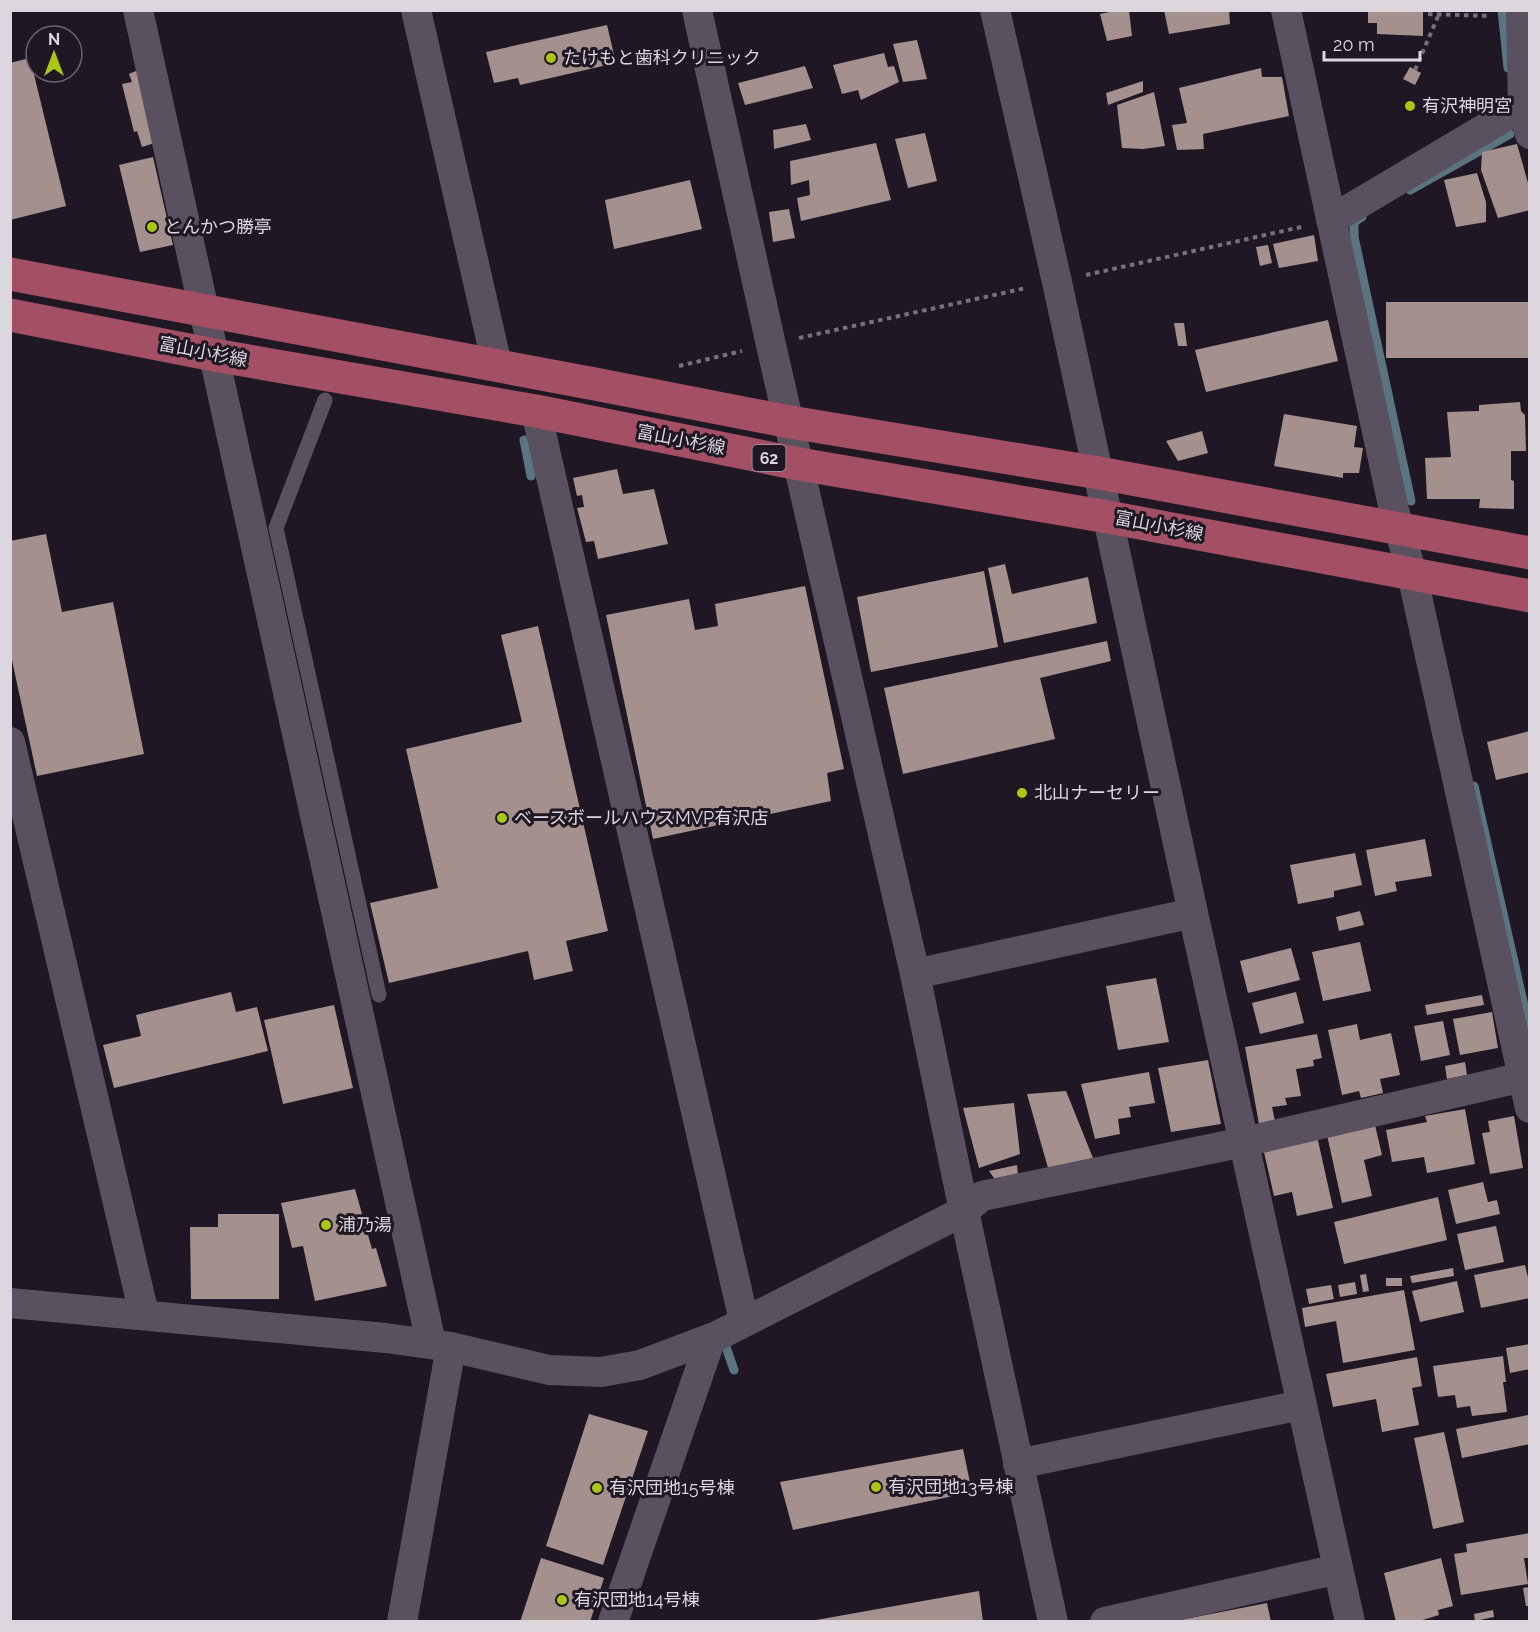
<svg xmlns="http://www.w3.org/2000/svg" width="1540" height="1632" viewBox="0 0 1540 1632" font-family="Raleway,'Noto Sans JP',sans-serif">
<rect width="100%" height="100%" fill="#1f1824"/>
<g fill="none" stroke-linecap="round" stroke-linejoin="round">
<!-- stream -->
<path stroke="#5a7480" stroke-width="9" d="M1502 10 1508 68
M1410 190 1510 134
M1362 217 1354 222V237L1411 501
M524 440 531 476
M1474 786 1530 1032
M726 1347 734 1370"/>
</g>
<!-- building -->
<path fill="#a4908d" d="M1119 10H1129L1132 36 1107 41 1100 14Z
M1164 10H1229L1230 24 1169 34Z
M1368 10H1423V36L1377 34V23H1368Z
M607 25 616 63 520 85 518 78 494 83 486 52Z
M917 40 927 79 903 82 893 44Z
M884 53 888 67 894 66 899 82 861 100 858 90 842 94 833 65Z
M30 58 66 206 10 220V63Z
M805 66 813 88 745 105 738 83Z
M1410 67 1421 73 1415 85 1403 79Z
M1261 68 1262 77H1282L1289 116 1203 134 1204 149 1177 150 1172 125 1187 123 1179 88Z
M138 70 155 143 142 147 137 131 134 132 122 84 132 82 129 74Z
M1143 81V92L1108 105 1106 93Z
M1154 92 1165 146 1143 149 1122 148 1117 105Z
M806 124 811 140 774 149 773 130Z
M925 133 937 181 908 188 895 139Z
M876 143 891 200 801 221 797 198 810 195 809 180 791 185 790 161Z
M1517 144 1530 190V210L1498 218 1481 170 1482 152Z
M153 157 173 245 140 252 119 165Z
M1477 173 1486 202V222L1456 227 1444 180Z
M690 180 702 229 614 249 605 200Z
M789 209 795 238 773 242 769 212Z
M1314 235 1318 261 1279 268 1273 244Z
M1268 245 1272 263 1260 266 1256 247Z
M1386 302H1530V358H1386Z
M1328 320 1338 361 1206 392 1195 350Z
M1174 323H1184L1187 346H1178Z
M1520 402 1521 411 1525 415 1526 451H1511V480L1514 481V509L1479 508 1480 499H1427L1425 458 1451 457 1447 412 1479 411V405Z
M1284 414 1357 426 1354 447 1363 448 1359 473H1343V478L1274 466Z
M1202 431 1208 453 1178 461 1166 441Z
M617 469 623 494 654 489 668 544 598 559 594 541 586 542 577 508 584 507 582 495 577 496 573 478Z
M46 534 62 612 113 602 144 754 37 776 10 651V541Z
M1005 564 1012 594 1088 577 1097 623 1004 643 988 568Z
M984 571 998 647 871 672 857 597Z
M805 586 844 769 827 773 831 801 653 839 606 615 689 599 695 630 718 626 715 604Z
M538 626 608 931 566 941 573 971 534 980 528 951 389 983 370 903 438 888 406 749 522 722 501 635Z
M1107 641 1111 661 1040 678 1055 739 903 774 884 688Z
M1530 731V772L1496 780 1487 742Z
M1425 839 1432 876 1395 882 1397 891 1375 896 1366 850Z
M1355 853 1362 885 1334 891V897L1298 904 1290 865Z
M1360 911 1364 925 1339 931 1336 917Z
M1360 942 1371 991 1323 1001 1312 952Z
M1291 948 1300 980 1248 993 1240 961Z
M1156 978 1169 1042 1118 1050 1106 986Z
M231 992 236 1012 257 1007 268 1051 114 1088 103 1045 141 1036 136 1015Z
M1296 992 1304 1023 1260 1034 1252 1003Z
M1482 995 1484 1005 1427 1015 1425 1005Z
M334 1005 353 1088 283 1104 264 1020Z
M1492 1012 1498 1048 1460 1055 1453 1019Z
M1443 1021 1450 1055 1421 1061 1414 1026Z
M1357 1024 1360 1040 1391 1033 1400 1075 1380 1079 1383 1093 1361 1098 1359 1091 1342 1095 1328 1030Z
M1317 1034 1322 1058 1313 1060 1314 1066 1296 1069 1301 1096 1285 1098 1287 1105 1272 1107 1275 1121 1259 1124 1245 1047Z
M1208 1060 1221 1124 1171 1132 1158 1068Z
M1465 1062 1467 1075 1447 1079 1445 1066Z
M1149 1072 1155 1103 1129 1107 1131 1117 1118 1119 1120 1134 1095 1139 1081 1084Z
M1066 1091 1093 1158 1048 1168 1027 1094Z
M1014 1103 1020 1154 979 1168 963 1108Z
M1465 1109 1475 1164 1427 1173 1424 1157 1392 1162 1386 1130 1427 1122 1425 1116Z
M1514 1116 1523 1168 1490 1174 1482 1133 1490 1132 1488 1121Z
M1375 1125 1382 1155 1364 1160 1372 1196 1342 1203 1327 1135Z
M1317 1136 1333 1208 1297 1216 1292 1192 1274 1196 1263 1148Z
M1017 1165 1018 1175 996 1181 989 1171Z
M1483 1182 1488 1202 1497 1200 1500 1214 1456 1224 1448 1190Z
M355 1189 372 1249 376 1248 387 1286 315 1301 303 1246 292 1248 281 1203Z
M1438 1197 1447 1240 1344 1264 1334 1222Z
M218 1214H279V1299H191L190 1227H218Z
M1496 1226 1504 1262 1465 1270 1457 1234Z
M1525 1265 1530 1286V1298L1481 1308 1474 1275Z
M1453 1268 1454 1276 1412 1283 1410 1276Z
M1366 1274 1369 1291 1363 1292 1360 1275Z
M1386 1278H1402V1286H1386Z
M1457 1281 1464 1312 1420 1322 1412 1291Z
M1355 1282 1357 1294 1340 1297 1338 1285Z
M1331 1285 1334 1299 1309 1304 1306 1289Z
M1404 1290 1415 1350 1343 1363 1336 1321 1305 1327 1302 1308Z
M1530 1344V1369L1510 1373 1506 1348Z
M1503 1356 1506 1382H1503L1507 1412 1472 1416 1470 1406 1457 1408 1455 1395 1438 1397 1433 1366Z
M1417 1357 1422 1386 1412 1388 1419 1425 1382 1432 1376 1399 1333 1407 1326 1374Z
M589 1414 648 1431 603 1565 546 1546Z
M1528 1415 1530 1444 1462 1458 1456 1429Z
M1444 1432 1464 1522 1433 1529 1414 1438Z
M963 1449 972 1492 793 1530 780 1482Z
M1530 1533V1558H1524L1528 1584 1461 1595 1454 1554 1467 1552 1466 1544Z
M541 1558 604 1578 590 1622H520Z
M1441 1558 1453 1606 1438 1610 1439 1615 1416 1622H1396L1384 1573Z
M1530 1587V1606H1526L1523 1588Z
M979 1591 983 1622H816V1620Z
M1267 1603 1271 1622H1180V1620Z
M1493 1610 1494 1617 1475 1621 1474 1614Z"/>
<g fill="none" stroke-linecap="round" stroke-linejoin="round">
<!-- path -->
<path stroke="#77717b" stroke-width="4" stroke-dasharray="4.5 4.5" stroke-linecap="butt" d="M1428 14 1491 16
M1415 70 1439 14
M1086 275 1301 227
M799 338 1026 288
M679 366 742 351"/>
<!-- service -->
<path stroke="#59515f" stroke-width="15" d="M325 400 276 528 379 995"/>
<!-- minor -->
<path stroke="#59515f" stroke-width="30" d="M138 10 431 1343
M416 10 497 365
M697 10 771 345 915 974 964 1211 1053 1622
M995 10 1057 282 1193 913 1350 1622
M1286 10 1394 510 1412 574 1523 1077 1530 1075
M1521 10 1523 106 1530 134
M1331 220 1523 106
M536 411 744 1321
M10 742 144 1314
M915 974 1193 913
M10 1303 386 1338 451 1347 549 1370 601 1372 640 1365 717 1336 964 1211 982 1196 1244 1142 1523 1077 1530 1108
M1018 1464 1301 1405
M402 1622 451 1347
M613 1622 711 1338
M1105 1622 1338 1569"/>
<!-- primary -->
<path stroke="#a35064" stroke-width="33" d="M10 274 600 385 790 422 1099 473 1530 553
M10 315 214 355 536 411 799 464 1108 517 1530 596"/>
</g>
<!-- markers -->
<g fill="#abc615" stroke="#1f1824" stroke-width="2">
<circle cx="551" cy="58" r="6"/>
<circle cx="1410" cy="106" r="6"/>
<circle cx="152" cy="227" r="6"/>
<circle cx="1022" cy="793" r="6"/>
<circle cx="502" cy="818" r="6"/>
<circle cx="326" cy="1225" r="6"/>
<circle cx="876" cy="1487" r="6"/>
<circle cx="597" cy="1488" r="6"/>
<circle cx="562" cy="1600" r="6"/>
</g>
<g text-anchor="middle" stroke-width="6" stroke-linejoin="round" paint-order="stroke">
<!-- shield labels -->
<rect fill="#1f1824" stroke="#a39ea7" stroke-width="1.5" x="752.5" y="445" width="33" height="26" rx="4.5"/>
<g font-size="16" font-weight="bold" fill="#dcd7df">
<text x="769" y="464">62</text>
</g>
<!-- poi labels -->
<g font-size="18" fill="#dcd7df" stroke="#1f1824" text-anchor="start">
<text x="563" y="64">たけもと歯科クリニック</text>
<text x="1422" y="112">有沢神明宮</text>
<text x="164" y="233">とんかつ勝亭</text>
<text x="1034" y="799">北山ナーセリー</text>
<text x="514" y="824">ベースボールハウスMVP有沢店</text>
<text x="338" y="1231">浦乃湯</text>
<text x="888" y="1493">有沢団地13号棟</text>
<text x="609" y="1494">有沢団地15号棟</text>
<text x="574" y="1606">有沢団地14号棟</text>
</g>
<!-- street labels -->
<g font-size="18" fill="#dcd7df" stroke="#1f1824">
<text transform="translate(203 352) rotate(11)" y="6">富山小杉線</text>
<text transform="translate(681 440) rotate(11)" y="6">富山小杉線</text>
<text transform="translate(1159 526) rotate(11)" y="6">富山小杉線</text>
</g>
</g>
<!-- border -->
<rect width="1540" height="1632" fill="none" stroke="#dcd7df" stroke-width="24"/>
<!-- north arrow -->
<g transform="translate(54 54)"><circle r="28" fill="#1f1824" stroke="#6b646f" stroke-width="1.5"/>
<path d="M0-4.5L10 22L0 15L-10 22Z" fill="#abc615"/>
<text y="-9" font-size="16" font-weight="bold" text-anchor="middle" fill="#dcd7df">N</text>
</g>
<!-- scale -->
<path d="M1324 51v9h96v-9" fill="none" stroke="#dcd7df" stroke-width="3"/>
<text x="1333" y="51" font-size="18" fill="#dcd7df" stroke="#1f1824" stroke-width="4.5" paint-order="stroke">20 m</text>
</svg>
